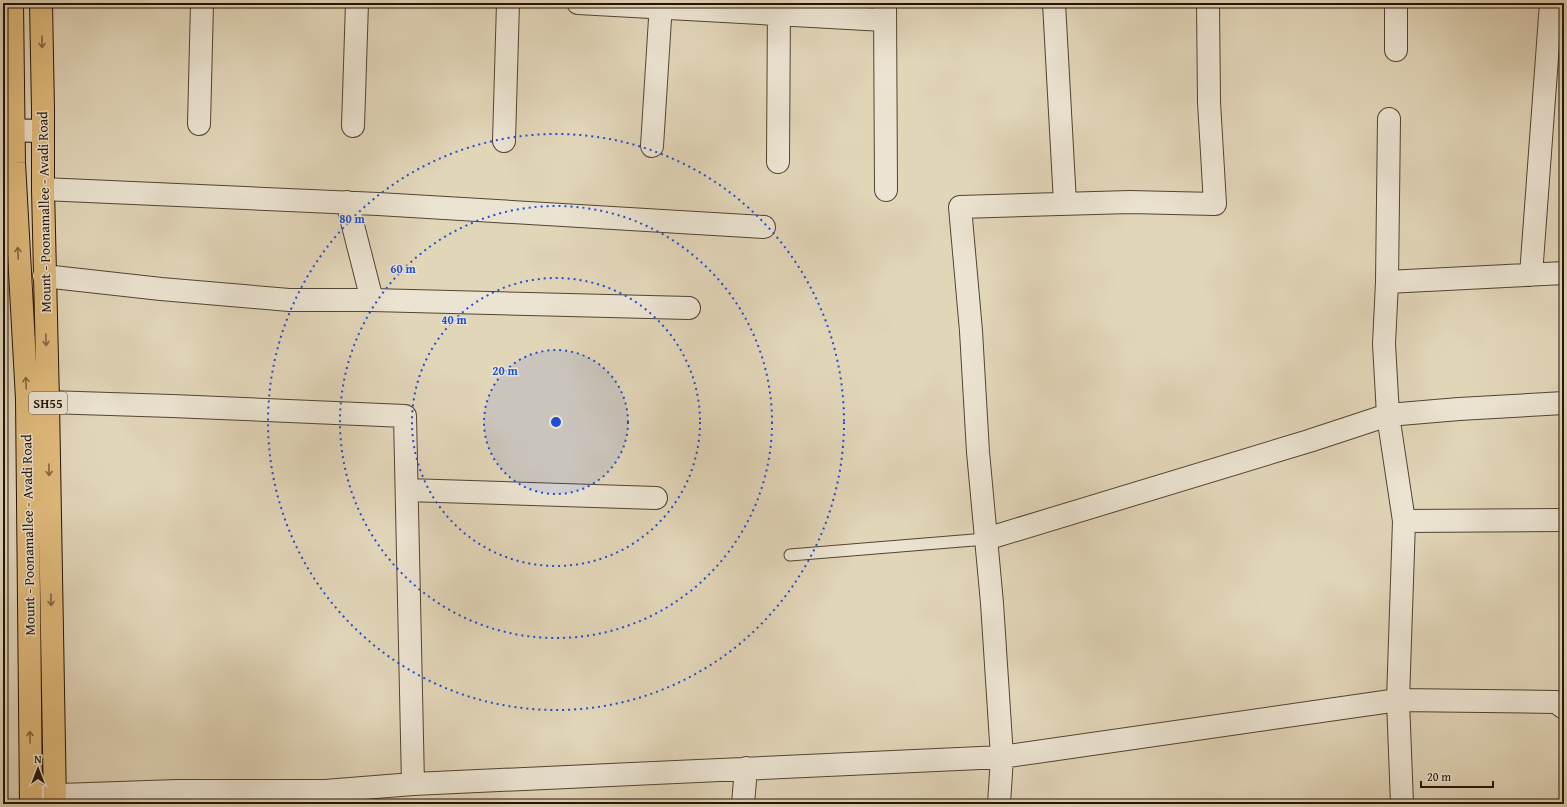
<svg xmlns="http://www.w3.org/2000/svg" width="1567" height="807" viewBox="0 0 1567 807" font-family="'Gentium Book Plus',serif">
<rect width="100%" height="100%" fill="#e2d6b9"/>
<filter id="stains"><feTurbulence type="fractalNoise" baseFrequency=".005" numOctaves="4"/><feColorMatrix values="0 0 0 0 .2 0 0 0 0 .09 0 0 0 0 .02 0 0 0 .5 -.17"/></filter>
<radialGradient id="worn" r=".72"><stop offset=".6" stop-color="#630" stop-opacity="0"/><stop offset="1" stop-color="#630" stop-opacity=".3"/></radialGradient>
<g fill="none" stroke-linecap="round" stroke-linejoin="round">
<!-- lane casing -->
<g stroke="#544332" stroke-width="13">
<path id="lane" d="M790 555 986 539"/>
</g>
<!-- street casing -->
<g stroke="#544332" stroke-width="24">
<path id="street" d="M578 3 884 20
M885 3 886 190
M1054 3 1065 203
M1396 50V3
M1389 119 1387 282 1384 344 1388 415 1404 521 1398 700 1402 804
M199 124 202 3
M353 126 357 3
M504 141 508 3
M652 146 661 3
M778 162 779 3
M43 189 378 204 764 227
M347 202 372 300
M1531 275 1551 3
M44 276 161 289 289 300H372L689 308
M1387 282 1564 273
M48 402 172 406 405 416 413 784
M407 490 656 498
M1404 521 1564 520
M986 539 1309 441 1388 415 1459 409 1564 403
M31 796 177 791H325L413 784 1002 757 1398 700 1556 702 1564 708
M743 804 746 768
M999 804 1002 757 992 603 978 452 971 331 960 207 1130 202 1215 204 1209 102 1208 3"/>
</g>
<!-- secondary casing -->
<g stroke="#241205" stroke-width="24">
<path id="secondary" d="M3 130 42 131"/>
</g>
<!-- primary casing -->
<g stroke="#241205" stroke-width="24">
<path id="primary" d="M12 3 14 163 27 399 31 804
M41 3 43 110V189L48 402 55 804"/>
</g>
<!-- lane -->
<use href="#lane" stroke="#ece4d2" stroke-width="11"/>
<!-- street -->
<use href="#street" stroke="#ece4d2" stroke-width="22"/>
<!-- secondary -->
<use href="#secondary" stroke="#ece4d2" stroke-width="22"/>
<!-- primary -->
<use href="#primary" stroke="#e1bb7c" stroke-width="22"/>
</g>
<!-- one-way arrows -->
<defs><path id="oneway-shaft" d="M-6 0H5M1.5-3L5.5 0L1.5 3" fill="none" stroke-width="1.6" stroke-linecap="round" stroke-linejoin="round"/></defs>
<g stroke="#826640">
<use href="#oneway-shaft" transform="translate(42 42) rotate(89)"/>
<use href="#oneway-shaft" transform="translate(18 253) rotate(-93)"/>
<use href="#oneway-shaft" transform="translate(46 340) rotate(88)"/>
<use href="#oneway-shaft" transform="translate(26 383) rotate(-93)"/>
<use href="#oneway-shaft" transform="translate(49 470) rotate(89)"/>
<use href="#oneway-shaft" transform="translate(51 600) rotate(89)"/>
<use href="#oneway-shaft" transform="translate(30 737) rotate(-91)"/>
</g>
<!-- distance rings -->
<circle cx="556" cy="422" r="72" fill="#1d4ed8" fill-opacity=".12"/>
<g fill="none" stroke="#1d4ed8" stroke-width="2" stroke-dasharray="2 4">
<circle cx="556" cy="422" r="72"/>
<circle cx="556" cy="422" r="144"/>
<circle cx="556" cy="422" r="216"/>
<circle cx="556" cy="422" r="288"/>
</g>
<g text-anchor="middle" stroke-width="3" stroke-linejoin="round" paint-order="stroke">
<!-- shield labels -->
<rect fill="#ece4d2" stroke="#605142" stroke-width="1" x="29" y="392" width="38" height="22" rx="3"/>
<g font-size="13" font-weight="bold" fill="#241205">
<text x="48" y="408">SH55</text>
</g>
<!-- street labels -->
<g font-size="14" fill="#241205" stroke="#ece4d2">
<text transform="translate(44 212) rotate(-91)" y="5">Mount - Poonamallee - Avadi Road</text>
<text transform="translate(28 535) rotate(-91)" y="5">Mount - Poonamallee - Avadi Road</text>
</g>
</g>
<circle cx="556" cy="422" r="6" fill="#1d4ed8" stroke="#ece4d2" stroke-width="2"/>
<g font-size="12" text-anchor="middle" font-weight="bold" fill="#1d4ed8" stroke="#ece4d2" stroke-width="3" stroke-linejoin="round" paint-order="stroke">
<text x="352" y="223">80 m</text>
<text x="403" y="273">60 m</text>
<text x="454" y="324">40 m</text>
<text x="505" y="375">20 m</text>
</g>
<!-- margin -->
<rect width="1567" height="807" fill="none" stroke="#e2d6b9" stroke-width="16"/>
<rect x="4" y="4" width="1559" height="799" fill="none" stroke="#241205" stroke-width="2"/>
<rect x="8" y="8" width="1551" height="791" fill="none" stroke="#241205"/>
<!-- north arrow -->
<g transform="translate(38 769)" stroke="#ece4d2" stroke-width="3" paint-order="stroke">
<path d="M0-3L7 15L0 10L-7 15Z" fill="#241205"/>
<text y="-6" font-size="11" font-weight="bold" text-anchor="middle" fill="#241205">N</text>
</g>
<!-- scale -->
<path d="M1421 781v6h72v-6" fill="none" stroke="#241205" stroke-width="2"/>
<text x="1427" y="781" font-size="12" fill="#241205" stroke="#ece4d2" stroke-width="3" paint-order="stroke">20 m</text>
<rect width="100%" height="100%" filter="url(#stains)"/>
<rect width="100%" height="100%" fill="url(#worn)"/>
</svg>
